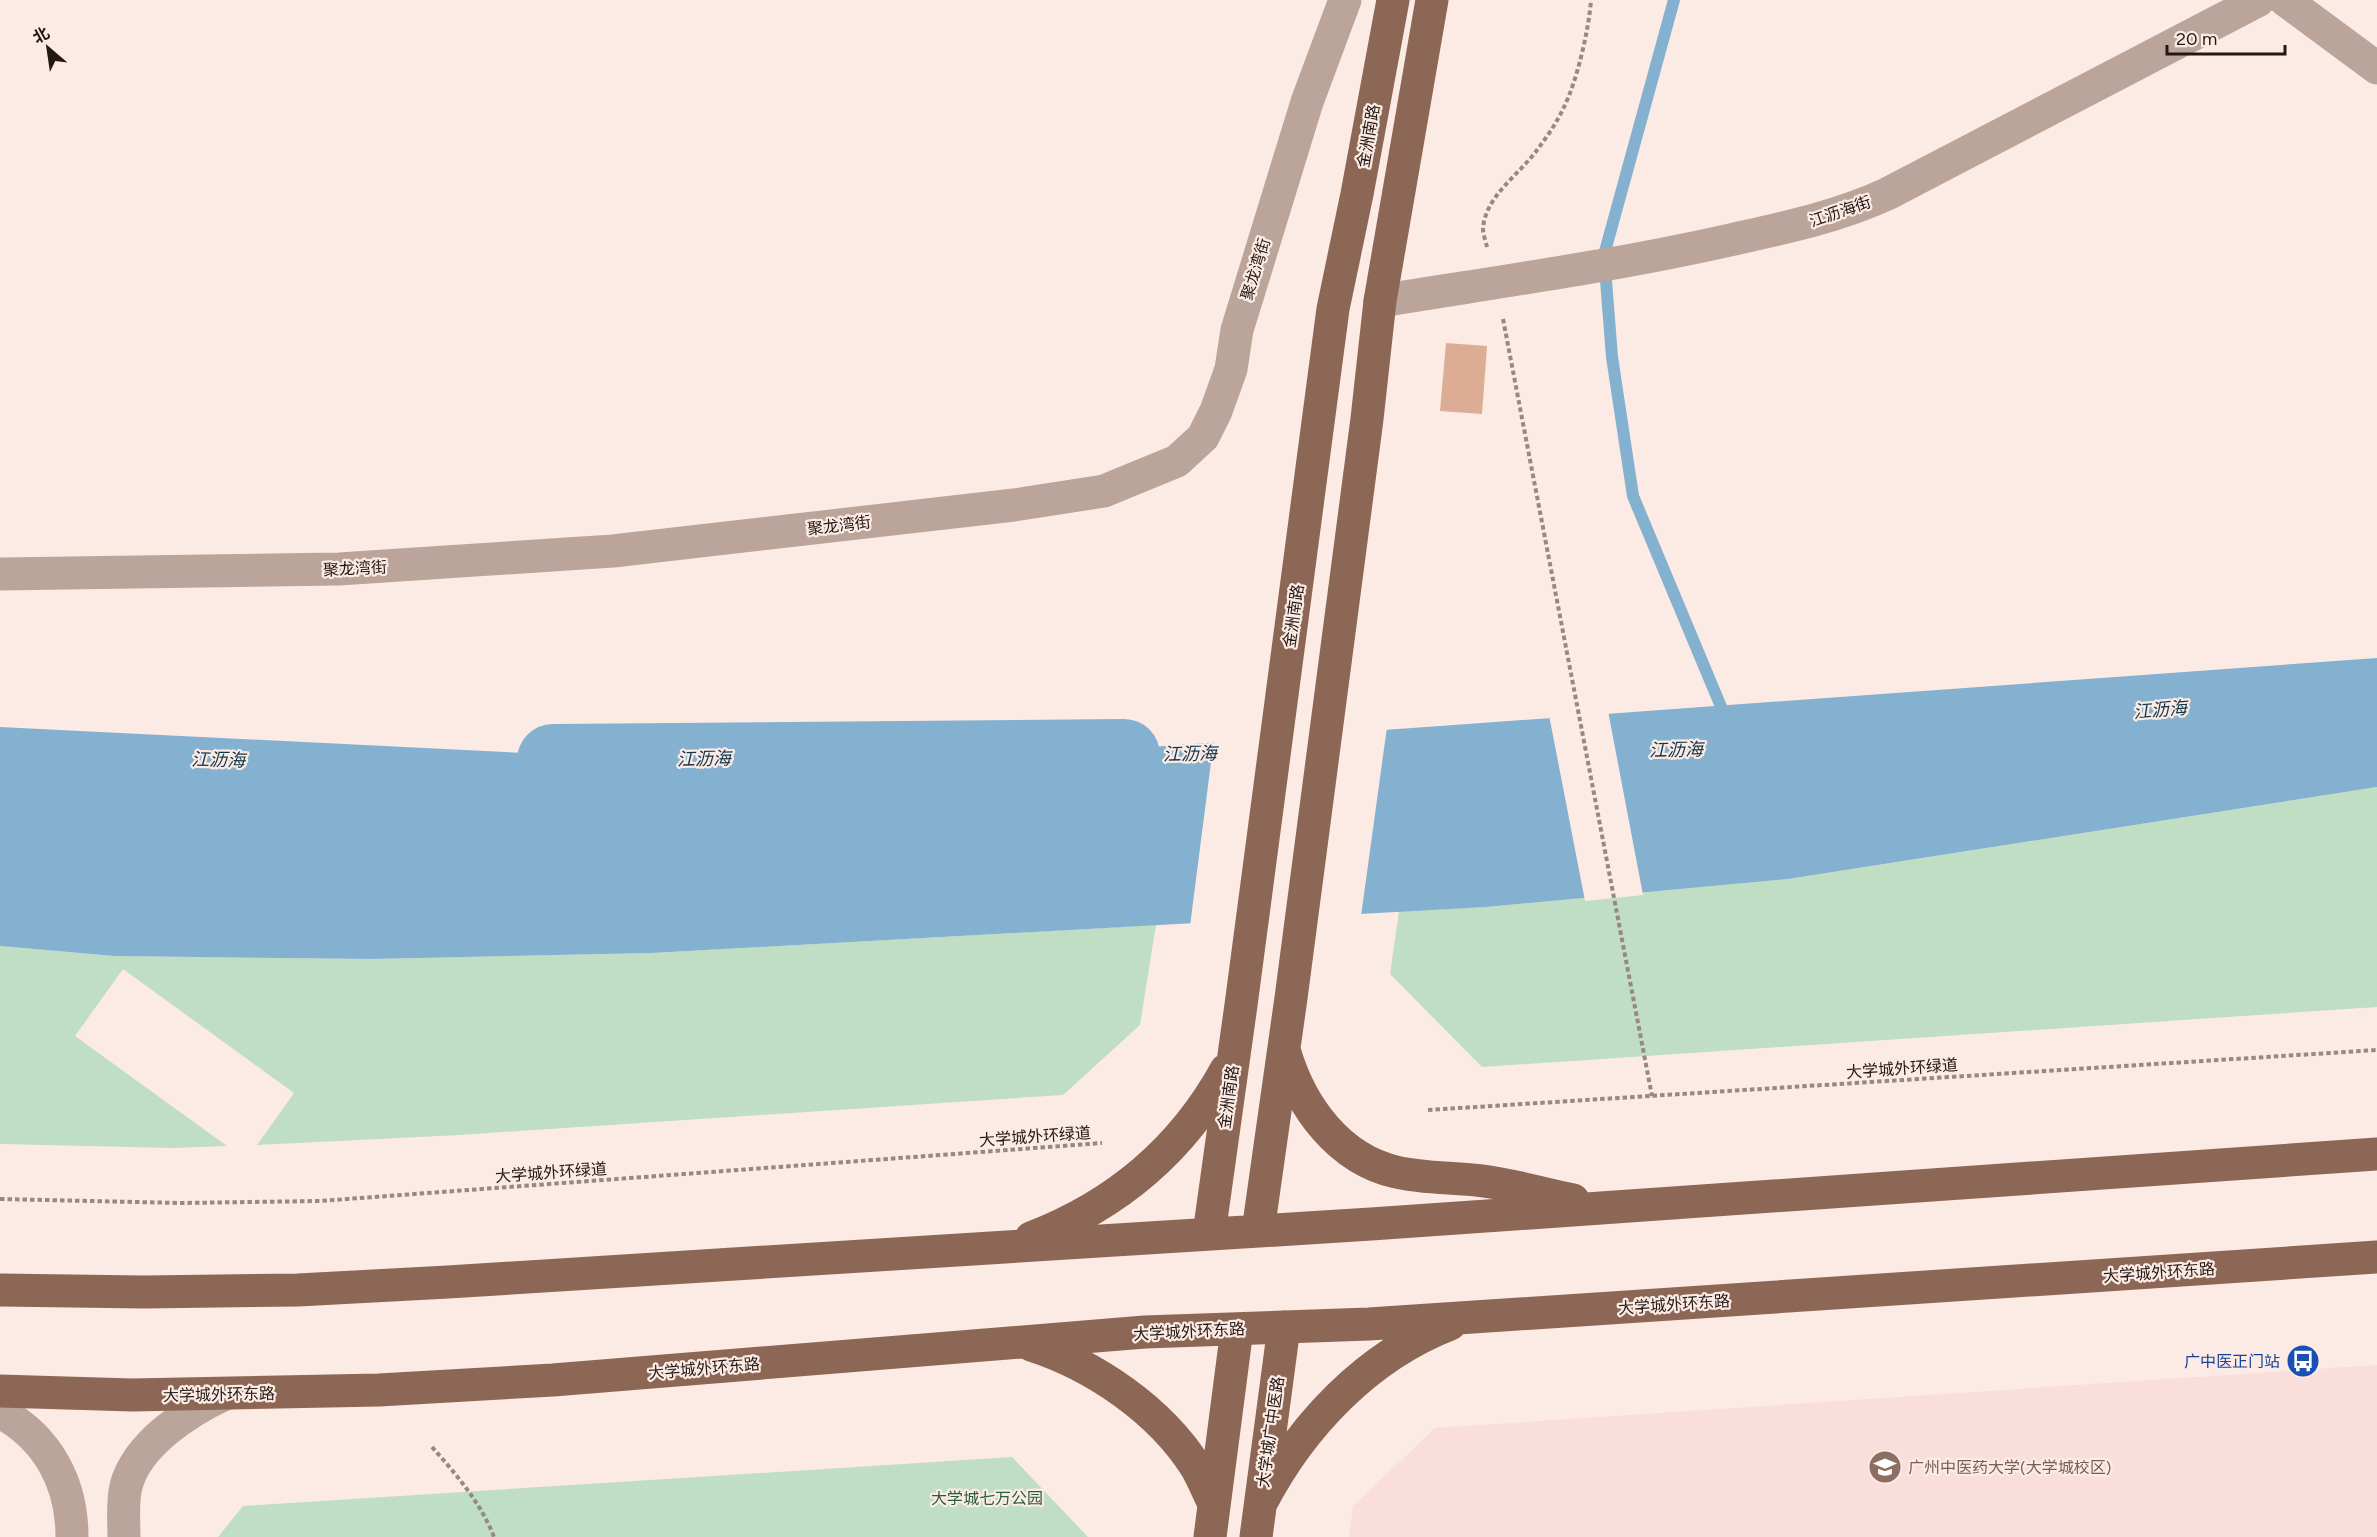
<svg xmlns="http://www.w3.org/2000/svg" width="2377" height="1537" viewBox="0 0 2377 1537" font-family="Figtree,'Noto Sans SC',sans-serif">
<rect width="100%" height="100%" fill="#fcebe4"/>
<!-- education -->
<path fill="#f9dedb" d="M2377 1365V1537H1349L1353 1506 1435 1428Z"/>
<!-- green -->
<path fill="#c0dec4" d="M2377 787V1007L1482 1067 1390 974 1399 911 1486 907 1788 879Z
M1156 925 1140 1025 1063 1095 459 1135 257 1145 294 1093 123 969 75 1036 227 1146 173 1148 0 1144V946L114 956 372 959 652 953Z
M1012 1457 1088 1537H218L243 1506Z"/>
<!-- water -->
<path fill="#84b1d0" d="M2377 658V787L1788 879 1486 907 652 953 372 959 114 956 0 946V727L847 769Z"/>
<!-- pier -->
<path fill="#fcebe4" d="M1608 711 1643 895 1585 901 1549 715Z
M1387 727 1361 916 1190 926 1214 739Z"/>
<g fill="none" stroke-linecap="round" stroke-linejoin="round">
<!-- stream -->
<path stroke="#84b1d0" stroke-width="12" d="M1674 0 1604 255 1612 357 1633 496 1727 721"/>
<!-- river -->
<path stroke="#84b1d0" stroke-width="72" d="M553 760 1124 755"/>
</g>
<!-- building -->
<path fill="#ddac95" d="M1446 343 1487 346 1482 414 1440 411Z"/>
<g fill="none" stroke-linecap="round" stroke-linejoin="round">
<!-- path -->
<path stroke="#968883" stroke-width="4" stroke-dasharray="4.5 3" stroke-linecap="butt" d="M1487 247C1486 242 1483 234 1483 229 1485 196 1520 174 1537 150 1547 137 1557 122 1564 107 1577 81 1589 29 1591 0
M1503 319 1652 1096
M1428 1110 2377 1050
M0 1199 181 1203 320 1201 1102 1143
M432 1447C456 1474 481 1503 494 1537"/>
<!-- minor -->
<path stroke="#bba59b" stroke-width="33" d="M2285 0 2377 68
M1380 301C1497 282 1615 266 1730 240 1784 228 1837 217 1887 194L2259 0
M0 574 339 569 613 551 1014 505 1104 491 1177 461 1203 437 1216 411 1231 369 1237 330 1307 102 1345 0
M0 1412C48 1438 72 1483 72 1537
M124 1537C124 1520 122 1503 126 1486 137 1444 188 1411 225 1394"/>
<!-- major -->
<path stroke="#8d6755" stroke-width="33" d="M1285 1053C1301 1107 1339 1159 1396 1172 1425 1179 1455 1177 1483 1181 1514 1185 1543 1194 1573 1200
M1258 1231 1291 998 1367 419 1380 301 1432 0
M1209 1234 1241 1005 1333 309 1357 194 1393 0
M1031 1238C1117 1205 1182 1150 1226 1070
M0 1290 144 1292 298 1290 448 1282 1371 1224 2377 1154
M1031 1345C1094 1365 1160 1410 1196 1467 1203 1479 1208 1492 1214 1504
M0 1391 132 1395 379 1390 553 1380 1145 1332 1369 1324 2377 1257
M1261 1503C1301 1426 1367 1356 1450 1324
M1210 1537 1237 1329
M1256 1537 1284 1327"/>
</g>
<!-- icons -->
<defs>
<g id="bus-disc" transform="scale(1.725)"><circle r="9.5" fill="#1a4fb4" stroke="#fcebe4"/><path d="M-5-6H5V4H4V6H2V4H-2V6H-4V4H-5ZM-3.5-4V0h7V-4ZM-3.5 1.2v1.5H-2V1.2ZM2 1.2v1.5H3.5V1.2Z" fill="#fff"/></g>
<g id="university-disc" transform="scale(1.725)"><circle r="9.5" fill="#8d6e63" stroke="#fcebe4"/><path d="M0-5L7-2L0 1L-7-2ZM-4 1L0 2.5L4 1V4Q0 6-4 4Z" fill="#fff"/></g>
</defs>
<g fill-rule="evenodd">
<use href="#bus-disc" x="2303" y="1361"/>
<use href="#university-disc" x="1885" y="1467"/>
</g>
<g text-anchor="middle" stroke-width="4.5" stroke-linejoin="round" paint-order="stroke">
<!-- street labels -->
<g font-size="16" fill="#221814" stroke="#fcebe4">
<text transform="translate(1368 136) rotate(-80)" y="6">金洲南路</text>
<text transform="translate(1840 211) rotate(-19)" y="6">江沥海街</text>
<text transform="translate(1255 269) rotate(-73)" y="6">聚龙湾街</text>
<text transform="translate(839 525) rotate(-7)" y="6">聚龙湾街</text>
<text transform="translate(355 568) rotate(-3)" y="6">聚龙湾街</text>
<text transform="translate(1293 616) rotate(-82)" y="6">金洲南路</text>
<text transform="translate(1902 1068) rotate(-4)" y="6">大学城外环绿道</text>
<text transform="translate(1228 1097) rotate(-82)" y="6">金洲南路</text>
<text transform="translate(1035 1136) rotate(-4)" y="6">大学城外环绿道</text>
<text transform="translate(551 1172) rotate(-4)" y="6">大学城外环绿道</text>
<text transform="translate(2159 1272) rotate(-4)" y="6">大学城外环东路</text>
<text transform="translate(1674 1304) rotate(-4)" y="6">大学城外环东路</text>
<text transform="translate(1189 1331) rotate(-3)" y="6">大学城外环东路</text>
<text transform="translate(704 1368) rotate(-5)" y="6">大学城外环东路</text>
<text transform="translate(219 1394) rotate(-1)" y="6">大学城外环东路</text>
<text transform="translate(1270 1432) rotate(-82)" y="6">大学城广中医路</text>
</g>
<!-- transit labels -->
<g font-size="16" fill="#164399" stroke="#fcebe4" text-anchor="end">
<text x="2280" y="1367">广中医正门站</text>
</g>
<!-- education labels -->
<g font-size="16" fill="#785e54" stroke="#fcebe4" text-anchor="start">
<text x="1908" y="1473">广州中医药大学(大学城校区)</text>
</g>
<!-- park labels -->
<g font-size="16" fill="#256134" stroke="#fcebe4">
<text x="987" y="1504">大学城七万公园</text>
</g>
<!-- water labels -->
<g font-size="18" font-style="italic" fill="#10354b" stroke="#fcebe4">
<text transform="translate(2160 710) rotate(-5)" y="6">江沥海</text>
<text transform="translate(1676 750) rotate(-1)" y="6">江沥海</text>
<text transform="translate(1190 754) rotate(-1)" y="6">江沥海</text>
<text transform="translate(704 759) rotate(-1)" y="6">江沥海</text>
<text transform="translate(218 760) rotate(1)" y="6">江沥海</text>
</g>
</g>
<!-- north arrow -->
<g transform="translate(48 48) rotate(331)" stroke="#fcebe4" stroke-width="4.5" paint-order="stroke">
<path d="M0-4.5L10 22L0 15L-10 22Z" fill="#221814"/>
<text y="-9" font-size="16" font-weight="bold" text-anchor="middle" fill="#221814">北</text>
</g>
<!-- scale -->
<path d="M2167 45v9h118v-9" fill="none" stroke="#221814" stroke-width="3"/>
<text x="2176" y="45" font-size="18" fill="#221814" stroke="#fcebe4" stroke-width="4.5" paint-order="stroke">20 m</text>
</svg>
